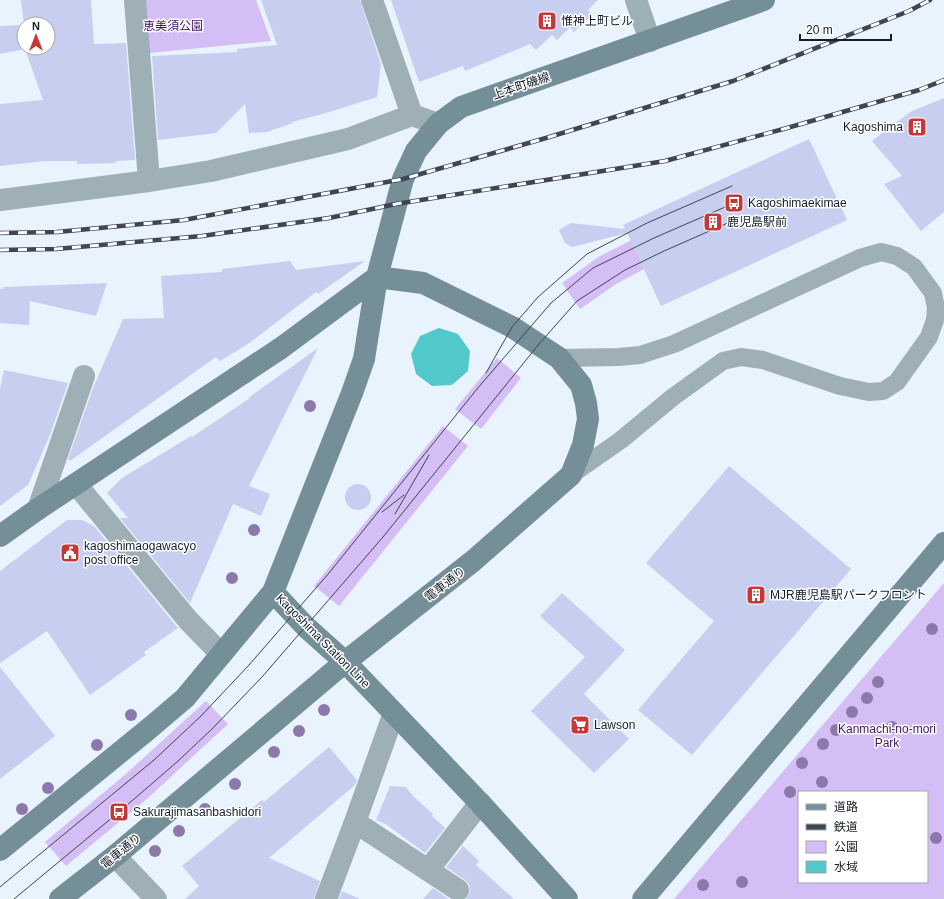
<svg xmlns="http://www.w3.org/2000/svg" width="944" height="899" viewBox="0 0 944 899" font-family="Helvetica,'Noto Sans JP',sans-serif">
<rect width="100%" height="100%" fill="#e8f3fe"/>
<!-- green -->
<path fill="#d5bdf6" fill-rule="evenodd" d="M144 0H256L271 41 149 53Z
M634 239 648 267 616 284 580 309 562 283 600 256Z
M497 358 521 378 481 429 455 409Z
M443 426 468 446 339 606 314 586Z
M944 583V899H674ZM799 792H927V882H799Z
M206 701 228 724 148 798 66 866 45 842 127 773Z"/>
<!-- water -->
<path fill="#51c9ca" d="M439 328 458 334 470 351 468 371 452 385 432 386 416 374 411 354 420 336Z"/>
<!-- building -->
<path fill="#c7cef0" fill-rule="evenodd" d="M21 0H91L94 44 126 43 135 160 116 161V163L77 164V161H45L0 166V104L43 100 25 49 0 54V26L24 25ZM24 24H48V48H24Z
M261 0H360L381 64 377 97 326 113 292 122 293 123 267 132 249 133 245 104 216 133 158 140 152 56 238 52 237 49 277 45Z
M391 0H598L588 10 592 15 574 32 570 27 557 40 552 35 536 50 530 44 465 71 463 66 419 82Z
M944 98V212L921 231 884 184 902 176 872 141 910 112Z
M809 139 847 220 661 306 627 233 572 247 565 243 559 230 571 223 625 229 623 225Z
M290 261 296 270 365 261 318 294 316 292 248 344 220 361 216 357 70 461 68 459 93 388 123 319 164 318 161 276 222 272V269Z
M107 283 96 316 30 301 29 325 0 323V289H3V287Z
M318 348 249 486 270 494 261 516 233 504 190 603 120 518H128L107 493 122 478 191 436 192 437 250 398H248Z
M4 370 68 383 50 435 28 485 0 506V389Z
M729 466 851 569 692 755 638 710 714 621 646 563Z
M345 497a13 13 0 1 1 26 0a13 13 0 1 1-26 0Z
M67 520H82L94 526 178 628 144 652 146 655 90 695 47 631 0 663V571Z
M562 593 625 650 584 694 629 739 594 773 531 711 585 657 540 616Z
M0 667 55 736 0 779Z
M329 747 357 780 355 785 269 858 320 881 314 899H185L199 886 182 866 262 800 264 802Z
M390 786 406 787 413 796 433 814 432 816 445 828 425 853 387 825 376 820Z
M463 846 479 861 476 865 514 899H466L470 891 469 884 465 880 446 867Z
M433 888 449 899H423Z
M342 891 360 899H339Z"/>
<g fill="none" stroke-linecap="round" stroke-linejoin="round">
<!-- lane -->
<path stroke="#9eafb6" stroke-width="18" d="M559 358 619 357 640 355 674 344 860 258 881 252 897 256 914 267 933 293 936 308 935 320 929 337 897 382 883 391 869 392 840 386 763 360 741 357 723 361 673 397 621 440 571 475"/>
<!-- street -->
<path stroke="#9eafb6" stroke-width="22" d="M135 0 149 181
M372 0 412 115
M636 0 650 41
M0 200 149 181 211 171 348 139 412 115 438 124
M76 484 188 620 221 654
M38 509 84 376
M355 822 458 890
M115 856 156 899
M428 870 480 803
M326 899 355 822 394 713"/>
<!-- secondary -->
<path stroke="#758f98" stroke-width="22" d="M0 536 38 509 281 348 377 277
M273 592 306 627 345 662 373 691 480 803 567 899
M0 850 151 727 185 698 273 592 352 393 364 359 377 277 403 179 416 151 438 124 461 107 764 0
M60 899 115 856 345 662 473 561 571 475 583 445 588 419 586 403 581 385 559 358 512 327 423 283 377 277
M643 899 944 543"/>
<!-- tram -->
<path stroke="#3d4651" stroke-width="1" d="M486 373 512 327 538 297 587 254 647 223 732 186
M382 512 404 495
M395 514 429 455
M0 887 154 760 201 716 249 665 329 573 477 389 551 303 593 268 654 238 739 201
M14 899 119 812 177 762 212 729 262 677 383 537 539 344 577 301 625 270 664 251 746 215"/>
<!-- rail casing -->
<g stroke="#3d4651" stroke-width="4.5">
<path id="rail" d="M0 233 57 232 184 220 403 179 546 138 733 81 909 11 930 0
M0 250 56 249 202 236 329 218 396 204 665 161 787 128 919 90 944 80"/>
</g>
<!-- rail -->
<use href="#rail" stroke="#fff" stroke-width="3" stroke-dasharray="9" stroke-linecap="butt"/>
</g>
<!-- trees -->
<g fill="#8d78ac">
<circle cx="310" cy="406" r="6"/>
<circle cx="254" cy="530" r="6"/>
<circle cx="232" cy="578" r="6"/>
<circle cx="932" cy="629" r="6"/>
<circle cx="878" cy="682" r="6"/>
<circle cx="867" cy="698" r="6"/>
<circle cx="324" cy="710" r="6"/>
<circle cx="852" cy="712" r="6"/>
<circle cx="131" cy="715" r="6"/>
<circle cx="892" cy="727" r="6"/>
<circle cx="836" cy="730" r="6"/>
<circle cx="299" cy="731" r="6"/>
<circle cx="823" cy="744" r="6"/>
<circle cx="97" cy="745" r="6"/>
<circle cx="274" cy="752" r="6"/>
<circle cx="802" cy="763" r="6"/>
<circle cx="822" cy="782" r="6"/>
<circle cx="235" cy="784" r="6"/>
<circle cx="48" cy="788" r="6"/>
<circle cx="790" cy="792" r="6"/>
<circle cx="22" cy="809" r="6"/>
<circle cx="205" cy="809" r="6"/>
<circle cx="179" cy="831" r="6"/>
<circle cx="936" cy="838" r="6"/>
<circle cx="155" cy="851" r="6"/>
<circle cx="742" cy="882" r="6"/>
<circle cx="703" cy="885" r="6"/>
</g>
<!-- icons -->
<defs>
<g id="building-square" transform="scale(1)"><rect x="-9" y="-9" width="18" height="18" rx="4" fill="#c63737" stroke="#fff"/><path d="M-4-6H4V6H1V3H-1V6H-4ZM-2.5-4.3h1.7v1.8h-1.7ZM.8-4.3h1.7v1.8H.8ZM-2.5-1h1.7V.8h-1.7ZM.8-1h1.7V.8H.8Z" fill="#fff"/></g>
<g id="bus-square" transform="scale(1)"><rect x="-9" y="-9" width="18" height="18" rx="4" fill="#c63737" stroke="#fff"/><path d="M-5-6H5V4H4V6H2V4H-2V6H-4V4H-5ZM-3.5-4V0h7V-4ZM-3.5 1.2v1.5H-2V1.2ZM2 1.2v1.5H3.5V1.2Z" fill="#fff"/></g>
<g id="civic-square" transform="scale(1)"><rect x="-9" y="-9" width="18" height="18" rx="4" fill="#c63737" stroke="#fff"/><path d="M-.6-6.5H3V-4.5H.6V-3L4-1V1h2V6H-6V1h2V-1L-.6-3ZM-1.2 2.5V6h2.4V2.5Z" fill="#fff"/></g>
<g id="supermarket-square" transform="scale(1)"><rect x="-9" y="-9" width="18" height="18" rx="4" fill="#c63737" stroke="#fff"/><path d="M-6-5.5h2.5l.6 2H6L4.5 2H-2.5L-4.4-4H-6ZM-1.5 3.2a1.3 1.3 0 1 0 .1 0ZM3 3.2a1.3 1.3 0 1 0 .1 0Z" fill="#fff"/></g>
</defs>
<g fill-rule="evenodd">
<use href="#building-square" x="547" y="21"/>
<use href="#building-square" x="917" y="127"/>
<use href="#bus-square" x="734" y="203"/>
<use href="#building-square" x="713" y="222"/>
<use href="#civic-square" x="70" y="553"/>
<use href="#building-square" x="756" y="595"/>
<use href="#supermarket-square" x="580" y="725"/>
<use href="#bus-square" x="119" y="812"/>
</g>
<g text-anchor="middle" stroke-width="3" stroke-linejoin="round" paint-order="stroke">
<!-- poi labels -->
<g font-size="12" fill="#141d28" stroke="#fff" text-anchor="start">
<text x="561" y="25">惟神上町ビル</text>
<text x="903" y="131" text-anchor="end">Kagoshima</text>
<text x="748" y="207">Kagoshimaekimae</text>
<text x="727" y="226">鹿児島駅前</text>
<text x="84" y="550">kagoshimaogawacyo<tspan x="84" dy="14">post office</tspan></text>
<text x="770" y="599">MJR鹿児島駅パークフロント</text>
<text x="594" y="729">Lawson</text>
<text x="133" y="816">Sakurajimasanbashidori</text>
</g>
<!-- park labels -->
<g font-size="12" fill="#421468" stroke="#fff">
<text x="173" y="30">恵美須公園</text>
<text x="887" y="733">Kanmachi-no-mori<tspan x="887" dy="14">Park</tspan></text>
</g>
<!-- street labels -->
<g font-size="12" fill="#141d28" stroke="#fff">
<text transform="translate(521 86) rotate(-19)" y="4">上本町磯線</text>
<text transform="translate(445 584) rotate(-38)" y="4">電車通り</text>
<text transform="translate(323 641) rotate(45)" y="4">Kagoshima Station Line</text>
<text transform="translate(121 851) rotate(-39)" y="4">電車通り</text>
</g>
</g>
<!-- legend -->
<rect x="798" y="791" width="130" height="92" fill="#ffffff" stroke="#a1a5a9"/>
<rect x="806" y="804" width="20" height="6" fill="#758f98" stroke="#a1a5a9"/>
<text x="834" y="811" font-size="12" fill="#141d28">道路</text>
<rect x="806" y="824" width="20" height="6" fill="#3d4651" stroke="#a1a5a9"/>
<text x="834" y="831" font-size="12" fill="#141d28">鉄道</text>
<rect x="806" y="841" width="20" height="12" fill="#d5bdf6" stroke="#a1a5a9"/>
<text x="834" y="851" font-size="12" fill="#141d28">公園</text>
<rect x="806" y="861" width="20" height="12" fill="#51c9ca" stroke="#a1a5a9"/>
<text x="834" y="871" font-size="12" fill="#141d28">水域</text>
<!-- north arrow -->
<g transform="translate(36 36)"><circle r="19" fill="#ffffff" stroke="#a1a5a9"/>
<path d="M0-3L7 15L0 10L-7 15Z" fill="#c63737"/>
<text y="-6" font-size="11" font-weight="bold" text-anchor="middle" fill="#141d28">N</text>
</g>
<!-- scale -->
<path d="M800 34v6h91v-6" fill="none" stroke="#141d28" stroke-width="2"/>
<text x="806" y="34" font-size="12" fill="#141d28" stroke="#ffffff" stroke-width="3" paint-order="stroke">20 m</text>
</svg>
